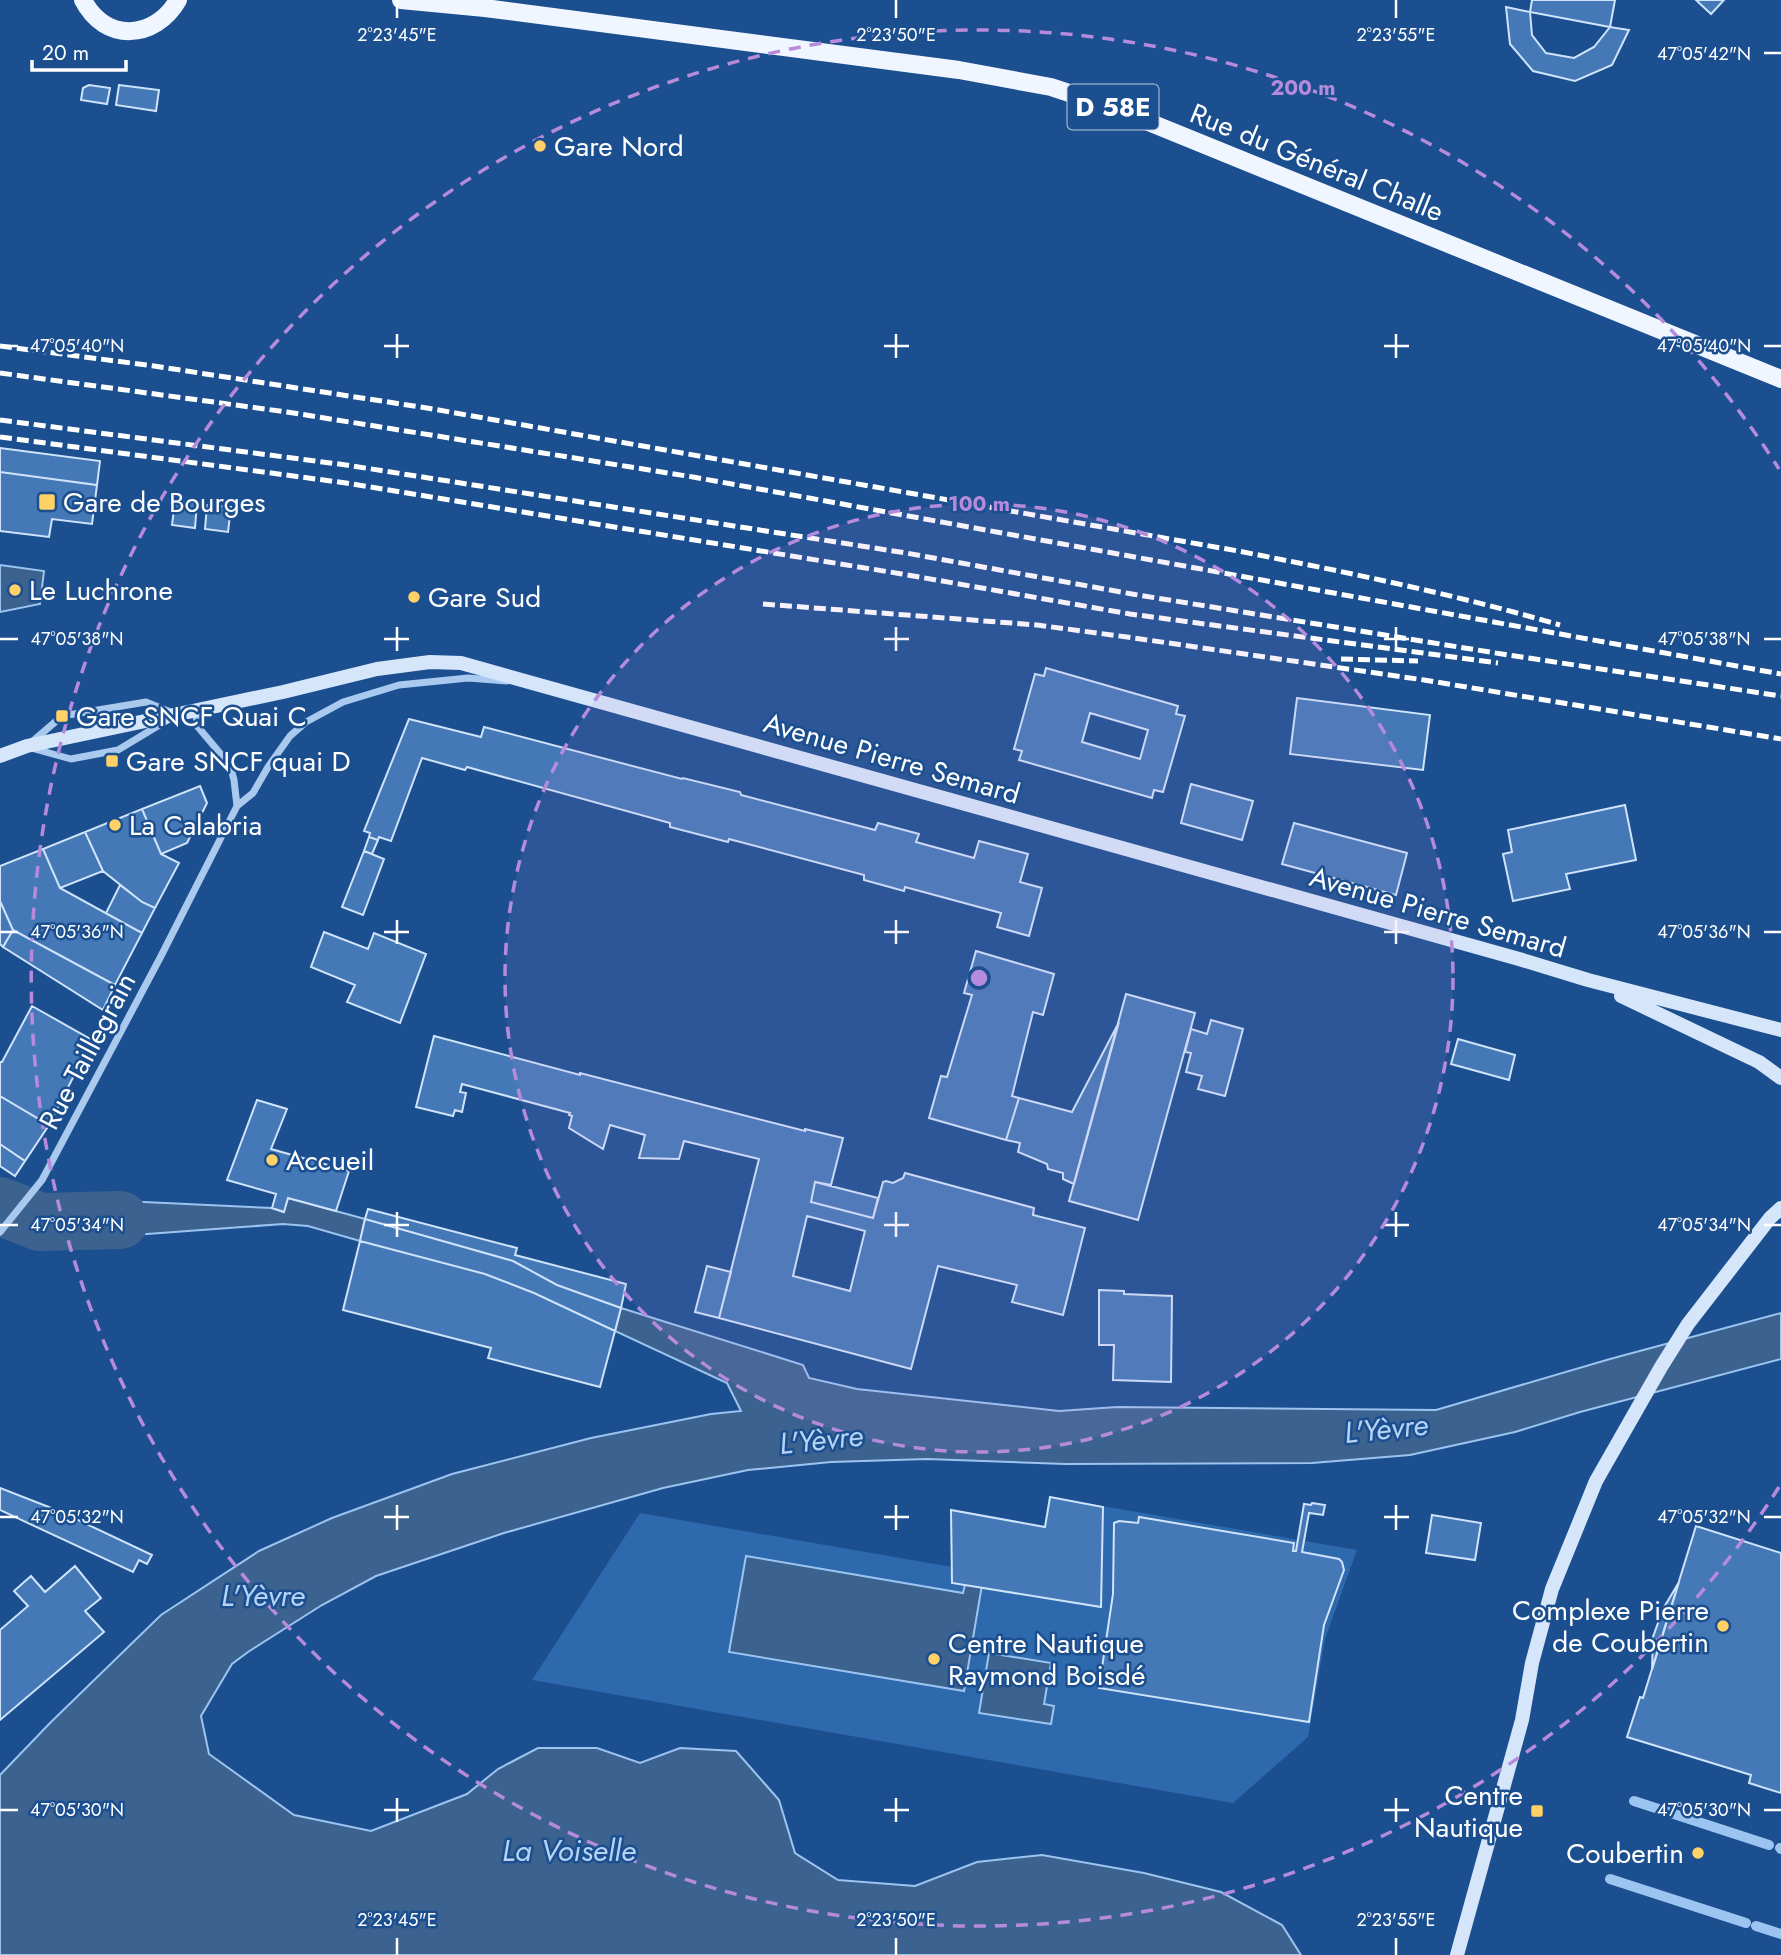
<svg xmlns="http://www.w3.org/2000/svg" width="1781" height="1955" viewBox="0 0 1781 1955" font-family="Jost,sans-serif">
<rect width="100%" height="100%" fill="#1b4f8f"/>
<!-- green -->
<path fill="#2e69ad" d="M1050 1497 1357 1550 1325 1639 1308 1737 1233 1803 532 1680 640 1513 952 1567 951 1510 1045 1527Z"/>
<!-- water -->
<path fill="#3c6290" stroke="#9cc4f0" stroke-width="2" d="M0 565 44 571 40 604 0 612Z
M58 1198 272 1208 283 1212 288 1198 365 1219 360 1241 308 1226 283 1224 24 1243Z
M621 1308 803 1365 809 1378 857 1389 1059 1411 1117 1407 1436 1410 1610 1359 1781 1313V1359L1580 1412 1515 1432 1410 1455 1312 1463 1065 1464 927 1459 831 1462 748 1470 663 1488 504 1533 376 1576 322 1605 248 1652 232 1664 201 1716 209 1754 294 1815 371 1831 467 1794 498 1769 538 1748H597L640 1763 680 1748 736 1751 779 1800 795 1853 838 1880 915 1886 977 1862 1042 1855 1144 1873 1221 1892 1282 1925 1301 1955H0V1775L50 1723 161 1615 259 1551 332 1518 452 1474 591 1438 711 1414 741 1411 727 1383 615 1331Z
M746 1556 963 1593 967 1576 983 1579 964 1691 729 1652Z
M989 1653 1051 1663 1044 1704 1054 1706 1051 1724 979 1713Z"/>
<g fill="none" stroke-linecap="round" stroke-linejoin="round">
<!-- stream -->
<path stroke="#9cc4f0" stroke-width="10" d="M1634 1801 1769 1845
M1780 1848 1781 1849
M1610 1879 1746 1923
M1756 1926 1781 1934"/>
<!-- river -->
<path stroke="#3c6290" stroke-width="58" d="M0 1206 40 1222 120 1220"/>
</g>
<!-- building -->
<path fill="#4478b7" stroke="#cfe3fa" stroke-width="2" fill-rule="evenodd" d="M1532 0H1615L1610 27 1530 12Z
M1696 0H1724L1711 14Z
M1506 7 1530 12 1532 35 1546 53 1574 58 1594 47 1610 27 1629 30 1612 65 1575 81 1533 71 1510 44Z
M89 85 110 88 107 104 81 100 83 88Z
M119 85 159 90 156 111 116 105Z
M0 448 100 461 97 485 0 472Z
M0 472 97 485 92 524 52 519 49 537 0 531Z
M175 501 197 503 195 528 172 525Z
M207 505 231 507 228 532 205 529Z
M1046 668 1178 706 1176 714 1185 716 1163 792 1154 790 1152 798 1019 760 1022 751 1014 749 1035 674 1044 676ZM1090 713 1148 730 1140 759 1082 742Z
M1297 698 1430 715 1423 770 1290 754Z
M409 719 481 737 484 727 682 779 683 778 740 792 741 795 875 830 878 823 919 834 916 842 974 858 979 841 1028 854 1020 882 1042 888 1029 936 997 927 1001 913 905 887 904 891 864 880V875L729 839 728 842 670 827V823L467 767 465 770 422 758 391 841 379 837 378 840 369 837 370 833 364 831Z
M1191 784 1253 801 1242 840 1181 823Z
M200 786 207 803 187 843 161 854 142 809Z
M1625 805 1636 860 1566 874 1570 889 1513 901 1503 854 1512 852 1508 830Z
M142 809 161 854 179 863 155 908 142 902 103 871 85 832Z
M1294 823 1407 853 1396 895 1282 864Z
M85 832 103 871 60 888 43 849Z
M369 837 378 840 372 854 364 851Z
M43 849 60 888 142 933 115 985 13 930 0 901V866Z
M364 851 384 859 363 915 342 907Z
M120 885 142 902 155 908 142 933 106 913Z
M0 901 13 930 3 947 0 944Z
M13 930 115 985 103 1010 3 947Z
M324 932 368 949 374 933 426 954 400 1023 347 1002 355 985 311 967Z
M976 951 1054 974 1043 1015 1033 1012 1012 1096 1019 1098 1006 1140 929 1118 941 1076 947 1077 972 995 964 993Z
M1126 994 1195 1013 1138 1220 1069 1201Z
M32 1006 92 1040 49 1125 0 1096V1062H2Z
M1211 1020 1243 1029 1225 1096 1198 1089 1202 1076 1186 1072 1191 1053 1185 1052 1191 1029 1207 1034Z
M1119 1022 1074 1184 1063 1179V1173L1048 1169 1047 1164 1018 1152 1020 1143 1006 1140 1019 1098 1072 1112Z
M434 1036 580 1075V1073L805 1131V1129L843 1138 831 1185 815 1182 811 1202 873 1218 883 1182 886 1181 893 1183 903 1178 905 1173 1034 1208 1033 1215 1085 1228 1063 1315 1012 1302 1017 1285 938 1266 911 1369 719 1318 759 1159 684 1141 679 1159 639 1158 645 1135 610 1125 603 1149 569 1128 572 1116 569 1115 570 1113 462 1084 460 1092 466 1093 462 1112 455 1110 453 1116 416 1107ZM807 1216 865 1231 850 1291 793 1276Z
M1458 1039 1515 1055 1509 1080 1451 1064Z
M0 1096 49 1125 25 1161 0 1144Z
M257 1100 287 1109 271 1149 349 1171 336 1211 288 1198 284 1212 272 1208 276 1194 227 1180Z
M0 1144 25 1161 15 1176 0 1166Z
M815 1182 878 1198 873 1218 811 1202Z
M368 1209 517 1248 515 1255 626 1284 621 1308 557 1285 513 1261 365 1219Z
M365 1219 513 1261 557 1285 621 1308 615 1331 534 1293 485 1274 360 1241Z
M360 1241 485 1274 534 1293 615 1331 600 1387 488 1358 491 1348 343 1310Z
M707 1266 731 1272 719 1318 695 1312Z
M1099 1290 1124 1291V1294L1172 1296 1171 1382 1113 1380 1114 1345H1099Z
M0 1488 59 1511 152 1555 147 1564 139 1560 133 1572 0 1510Z
M1050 1497 1103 1507 1101 1607 952 1583 951 1510 1045 1527Z
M1312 1503 1325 1505 1323 1515 1309 1513 1302 1552 1339 1559 1342 1562 1344 1570 1324 1625 1309 1722 1099 1688 1113 1594 1114 1523 1119 1521 1138 1523 1139 1517 1294 1543 1293 1551H1296L1304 1504 1311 1505Z
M1432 1515 1481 1523 1475 1560 1426 1553Z
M1696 1526 1781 1553V1793L1749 1783 1751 1775 1627 1737 1640 1697 1643 1698Z
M75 1566 101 1598 85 1611 104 1632 0 1720V1630L28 1606 14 1591 31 1576 45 1592Z
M1679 1582 1652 1670 1653 1637 1663 1609Z"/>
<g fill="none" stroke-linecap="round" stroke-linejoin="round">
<!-- minor -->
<path stroke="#a9c9ee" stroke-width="7" d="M195 711 198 727 230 765 234 780 237 806
M33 741 62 716 146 702 173 713
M31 748 71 759 118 750 166 721
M0 1232 42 1180 160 958 237 806 253 793 268 767 290 736 306 722 343 702 399 685 468 678 507 681"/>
<!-- secondary -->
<path stroke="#d6e6fa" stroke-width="14" d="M0 756 27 746 283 692 377 669 430 662 461 663 1519 959 1588 980 1781 1030
M1621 996 1759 1062 1781 1078
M1457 1955 1522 1720 1532 1663 1552 1589 1596 1481 1661 1367 1688 1324 1770 1218 1781 1208"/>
<!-- primary -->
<path stroke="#f0f6ff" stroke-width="18" d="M83 0C105 43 155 40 178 0
M401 0 485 8 959 70 1051 87 1114 108 1781 379"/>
<!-- rail -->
<path stroke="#fff" stroke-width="5" stroke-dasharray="12 5" stroke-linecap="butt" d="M0 346 154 366 427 408 1238 551C1346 572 1454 594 1560 625
M0 373 287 412 693 477 1781 674
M0 420 346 465 906 553 1132 594 1508 655 1781 696
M0 437 346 483 902 574 1130 614 1498 663
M763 604 1037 625 1127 637 1424 680 1781 739
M1341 659 1418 661"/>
</g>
<!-- ticks -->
<path fill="none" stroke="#fff" stroke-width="2.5" d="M397 0V18M896 0V18M1396 0V18M1764 53H1781M397 334V358M896 334V358M1396 334V358M0 346H18M384 346H409M884 346H909M1384 346H1409M1764 346H1781M397 627V651M896 627V651M1396 627V651M0 639H18M384 639H409M884 639H909M1384 639H1409M1764 639H1781M397 920V944M896 920V944M1396 920V944M0 932H18M384 932H409M884 932H909M1384 932H1409M1764 932H1781M397 1212V1237M896 1212V1237M1396 1212V1237M0 1225H18M384 1225H409M884 1225H909M1384 1225H1409M1764 1225H1781M397 1505V1530M896 1505V1530M1396 1505V1530M0 1517H18M384 1517H409M884 1517H909M1384 1517H1409M1764 1517H1781M397 1798V1822M896 1798V1822M1396 1798V1822M0 1810H18M384 1810H409M884 1810H909M1384 1810H1409M1764 1810H1781M397 1938V1955M896 1938V1955M1396 1938V1955"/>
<!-- distance rings -->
<circle cx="979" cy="978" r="474" fill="#b68bdc" fill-opacity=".12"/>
<g fill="none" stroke="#b68bdc" stroke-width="3.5" stroke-dasharray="12 9">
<circle cx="979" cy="978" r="474"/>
<path d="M1779 1487A948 948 0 1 1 1779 469"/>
</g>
<!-- markers -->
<g fill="#ffd166" stroke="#1b4f8f" stroke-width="2.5">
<circle cx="540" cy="146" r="7"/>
<rect x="38" y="493" width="18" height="18" rx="3.5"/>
<circle cx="15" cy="590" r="7"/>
<circle cx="414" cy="597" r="7"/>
<rect x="55" y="709" width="14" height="14" rx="3.5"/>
<rect x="105" y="754" width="14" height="14" rx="3.5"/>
<circle cx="115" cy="825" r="7"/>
<circle cx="272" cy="1160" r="7"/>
<circle cx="1723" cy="1626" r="7"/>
<circle cx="934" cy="1659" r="7"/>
<rect x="1530" y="1804" width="14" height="14" rx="3.5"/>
<circle cx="1698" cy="1853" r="7"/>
</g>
<g text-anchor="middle" stroke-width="5" stroke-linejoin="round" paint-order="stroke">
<!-- shield labels -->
<rect fill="#1b4f8f" stroke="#bbcadd" stroke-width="2" x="1067.5" y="84.5" width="91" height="45" rx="5"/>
<g font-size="26" font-weight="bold" fill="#fff">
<text x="1113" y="116">D 58E</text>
</g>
<!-- poi labels -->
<g font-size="28" fill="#fff" stroke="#1b4f8f" text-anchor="start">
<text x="554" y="156">Gare Nord</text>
<text x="63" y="512">Gare de Bourges</text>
<text x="29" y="600">Le Luchrone</text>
<text x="428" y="607">Gare Sud</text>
<text x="76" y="726">Gare SNCF Quai C</text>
<text x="126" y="771">Gare SNCF quai D</text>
<text x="129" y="835">La Calabria</text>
<text x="286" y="1170">Accueil</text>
<text x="1709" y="1620" text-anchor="end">Complexe Pierre<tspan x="1709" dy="32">de Coubertin</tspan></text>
<text x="948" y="1653">Centre Nautique<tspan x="948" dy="32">Raymond Boisdé</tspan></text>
<text x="1523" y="1805" text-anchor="end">Centre<tspan x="1523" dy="32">Nautique</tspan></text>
<text x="1684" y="1863" text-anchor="end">Coubertin</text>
</g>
<!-- street labels -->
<g font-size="28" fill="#fff" stroke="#1b4f8f">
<text transform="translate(1317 162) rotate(22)" y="10">Rue du Général Challe</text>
<text transform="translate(892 758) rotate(16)" y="10">Avenue Pierre Semard</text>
<text transform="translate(1438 912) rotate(16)" y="10">Avenue Pierre Semard</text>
<text transform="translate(87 1051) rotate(-62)" y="10">Rue Taillegrain</text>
</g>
<!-- water labels -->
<g font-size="30" font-style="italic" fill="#b5d3f5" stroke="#1b4f8f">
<text transform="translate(1386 1429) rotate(-6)" y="10">L'Yèvre</text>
<text transform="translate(821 1440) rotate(-6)" y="10">L'Yèvre</text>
<text x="263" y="1606">L'Yèvre</text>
<text x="569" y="1861">La Voiselle</text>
</g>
</g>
<g font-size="18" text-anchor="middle" fill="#fff" stroke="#1b4f8f" stroke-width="5" stroke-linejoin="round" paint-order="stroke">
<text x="397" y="41">2°23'45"E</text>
<text x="896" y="41">2°23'50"E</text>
<text x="1396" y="41">2°23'55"E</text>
<text x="1704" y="60">47°05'42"N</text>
<text x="77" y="352">47°05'40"N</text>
<text x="1704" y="352">47°05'40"N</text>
<text x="77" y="645">47°05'38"N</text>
<text x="1704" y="645">47°05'38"N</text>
<text x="77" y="938">47°05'36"N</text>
<text x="1704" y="938">47°05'36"N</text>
<text x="77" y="1231">47°05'34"N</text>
<text x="1704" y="1231">47°05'34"N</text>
<text x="77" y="1523">47°05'32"N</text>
<text x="1704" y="1523">47°05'32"N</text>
<text x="77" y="1816">47°05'30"N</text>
<text x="1704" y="1816">47°05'30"N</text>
<text x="397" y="1926">2°23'45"E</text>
<text x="896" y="1926">2°23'50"E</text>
<text x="1396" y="1926">2°23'55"E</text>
</g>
<circle cx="979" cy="978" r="10" fill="#b68bdc" stroke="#1b4f8f" stroke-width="3.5"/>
<g font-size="21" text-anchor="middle" font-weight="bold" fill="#b68bdc" stroke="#1b4f8f" stroke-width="5" stroke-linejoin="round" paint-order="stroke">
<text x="1303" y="95">200 m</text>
<text x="979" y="511">100 m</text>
</g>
<!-- scale -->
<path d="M32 60v10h94v-10" fill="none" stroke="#ffffff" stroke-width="3.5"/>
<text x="42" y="60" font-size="21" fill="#ffffff" stroke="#1b4f8f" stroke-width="5" paint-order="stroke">20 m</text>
</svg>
